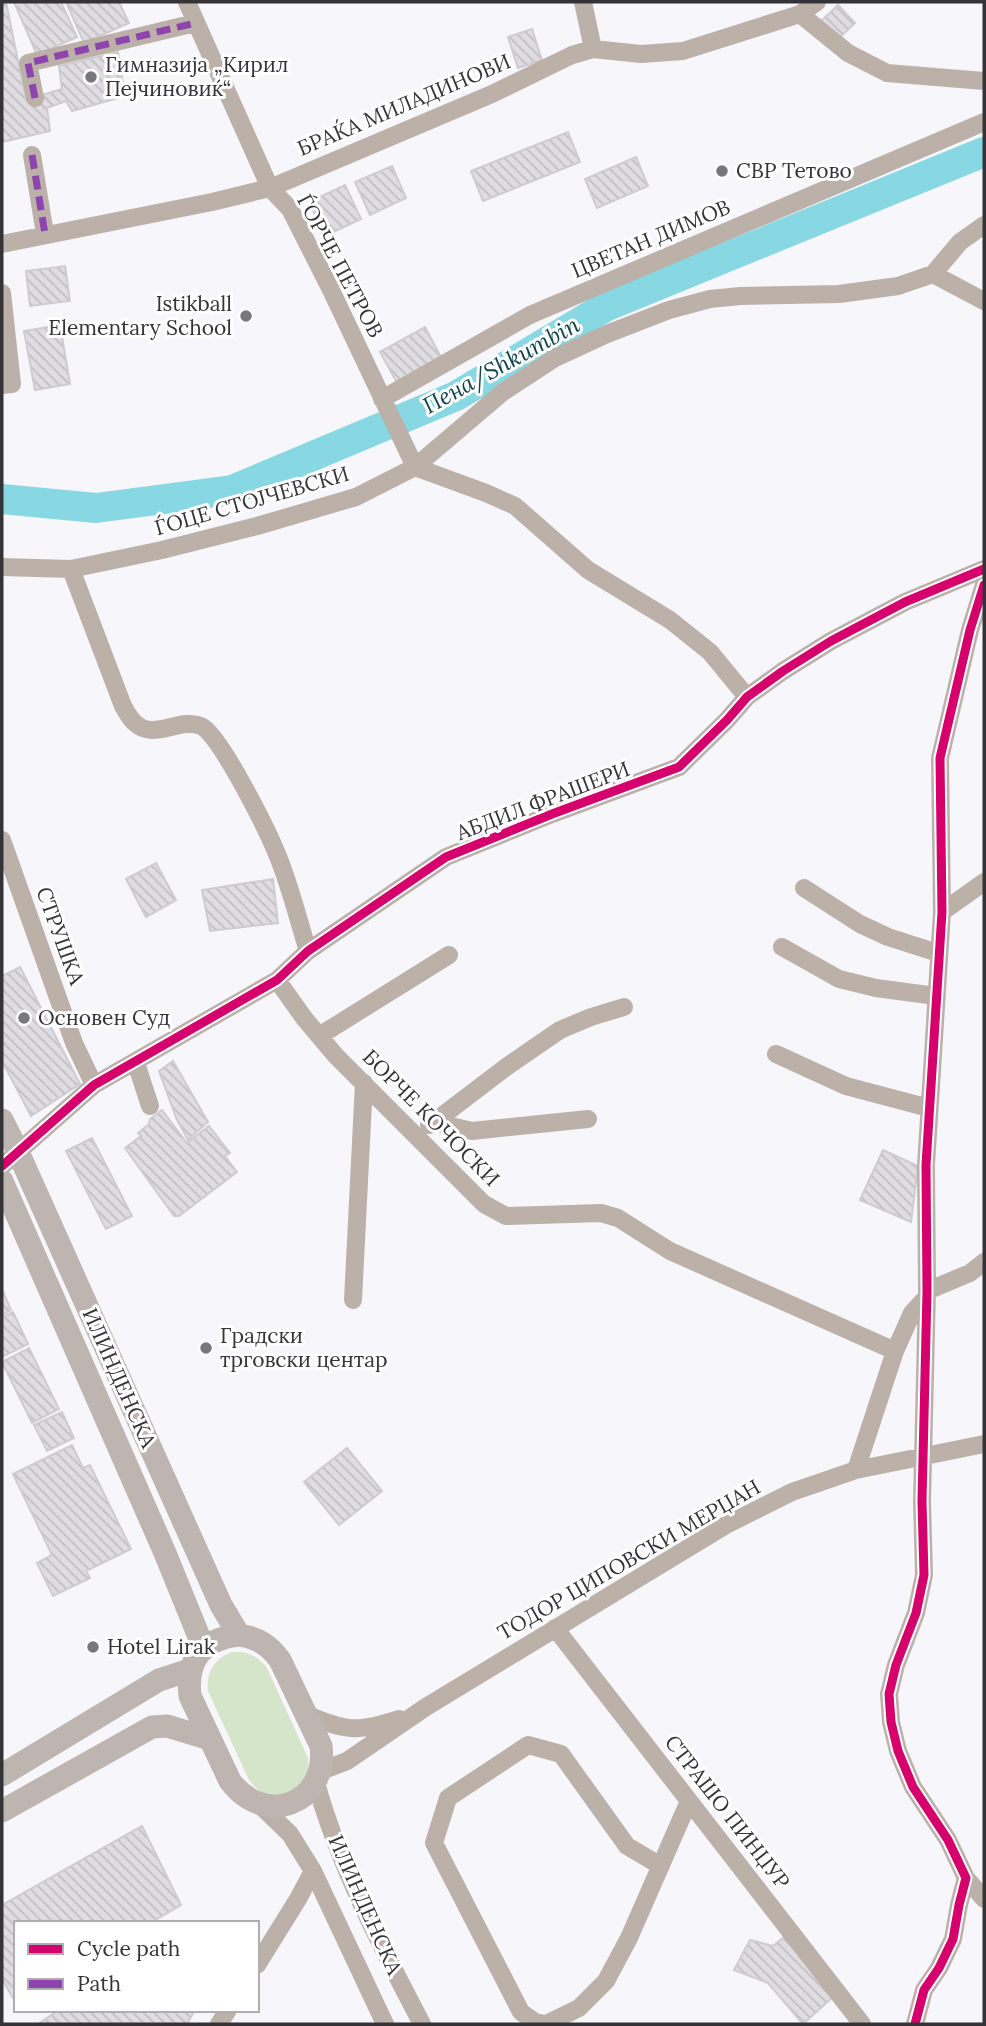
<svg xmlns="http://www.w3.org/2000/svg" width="986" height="2026" viewBox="0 0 986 2026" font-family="Lora,serif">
<defs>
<pattern id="building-back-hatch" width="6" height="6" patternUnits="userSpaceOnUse" patternTransform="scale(1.75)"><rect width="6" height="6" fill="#dfdde1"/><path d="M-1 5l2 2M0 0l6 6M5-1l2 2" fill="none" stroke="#c0bec2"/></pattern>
</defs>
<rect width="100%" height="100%" fill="#f7f6fb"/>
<!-- green -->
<path fill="#d4e5c9" d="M232 1652C247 1651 258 1656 267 1668L308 1758C310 1781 301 1784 284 1796L260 1792 249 1780 208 1691C206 1672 214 1659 232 1652Z"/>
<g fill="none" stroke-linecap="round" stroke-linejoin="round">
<!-- river -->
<path stroke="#88d8e3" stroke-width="30" d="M2 499 96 508 232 490 456 396 607 306 984 152"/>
</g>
<!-- building -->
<path fill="url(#building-back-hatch)" stroke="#ceccd0" stroke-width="2" d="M2 2H6L26 100 62 89 59 66 118 52 125 96 72 111 66 101 47 108 50 131 2 142Z
M14 2H61L77 37 37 55Z
M66 2H119L129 23 84 43Z
M838 5 855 23 836 41 819 23Z
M532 29 542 60 518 68 508 37Z
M568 132 580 162 483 201 471 171Z
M636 157 648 186 597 208 585 179Z
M392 166 406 198 370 215 355 182Z
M345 185 361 219 325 236 309 202Z
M65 266 70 301 30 306 26 271Z
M60 325 70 384 35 390 24 331Z
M425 327 442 359 397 383 380 352Z
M156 863 176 900 146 917 126 879Z
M273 879 278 923 210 931 202 890Z
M20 967 80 1084 31 1116 2 1061V976Z
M173 1061 208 1122 188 1140 177 1120 159 1071Z
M162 1110 187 1143 209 1126 230 1153 225 1156 237 1172 179 1216H174L125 1148 141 1136 138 1133 149 1124 150 1119Z
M92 1138 132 1216 106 1229 66 1151Z
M883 1150 918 1166 911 1222 860 1200Z
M2 1289 11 1310 2 1315Z
M13 1312 28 1344 2 1357V1318Z
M29 1348 59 1409 32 1423 2 1362Z
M62 1412 74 1438 47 1451 34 1425Z
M72 1445 83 1468 90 1465 131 1549 86 1571 90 1578 53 1596 37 1563 52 1555 13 1474Z
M347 1448 382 1491 339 1525 304 1482Z
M142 1826 181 1905 150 1923H16V1999L14 2000 2 1979V1905Z
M784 1937 833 1997 803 2024 768 1983 734 1970 750 1940 773 1946Z
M59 2010H195L187 2024H38Z"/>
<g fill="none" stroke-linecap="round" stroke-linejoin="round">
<!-- minor -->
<path stroke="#bcb1a9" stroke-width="18" d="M187 2 270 188 290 209 331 290 415 467
M583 2 593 49
M800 14 848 53 887 73 984 81
M35 98 28 63 195 23
M32 155 45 234
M2 244 212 202 270 188 492 94 572 55 593 49 641 54 683 51 800 14 817 2
M933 274 984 301
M2 293 12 384 2 385
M382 399 530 315 984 122
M415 467 486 493 515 506 588 570 670 620 710 652 747 697
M2 567 71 569 162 550 257 526 356 497 415 467 503 392 555 358 607 334 669 310 710 299 740 296 839 294 898 286 933 274 960 242 984 225
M71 569 123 706C126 711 130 719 135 723 153 741 180 717 201 726 220 734 268 832 277 854 290 885 298 919 308 951
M2 840 74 1043 94 1085
M804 888 860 924 888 937 938 953
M942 912 984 882
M782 947 839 979 876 988 936 996
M277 980 304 1018 336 1056 484 1204 506 1216 601 1213 618 1218 670 1251 895 1351
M319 1036 449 955
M776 1054 846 1086 929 1108
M136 1063 150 1106
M434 1122 509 1065 560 1030 591 1017 624 1007
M429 1125 434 1122 472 1131 588 1119
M2 1166 94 1085 277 980 308 951 446 857 552 814 679 767 727 720 747 697 783 671 831 641 905 602 984 569
M927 1291 970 1273 984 1262
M353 1300 364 1083
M856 1470 895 1351 912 1313 926 1298
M555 1628 862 2024
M308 1715C347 1732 359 1732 399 1719
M321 1771 347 1761 426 1707 726 1525 792 1492 856 1470 984 1444
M316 1783C340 1868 381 1946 422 2024
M260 1805 290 1834 313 1871 385 2024
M966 1878 984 1899
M257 1965 298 1899 313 1871
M219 2024 228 2010
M544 2024 535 2022 521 2012 434 1843 448 1798 528 1745 561 1754 627 1846 661 1866
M546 2024 579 2008 606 1981 629 1938 689 1801
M915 2024 924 1990 939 1968 953 1939 959 1905 966 1878 948 1840 913 1787 898 1751 891 1722 889 1694 896 1665 916 1613 924 1575 922 1501 927 1291 926 1165 942 912 940 758 970 630 984 585"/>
<!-- major -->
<path stroke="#beb5b0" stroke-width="23" d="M2 1120 18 1152 221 1605 239 1635
M2 1181 165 1553 204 1649
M239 1635C258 1638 269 1645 280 1660L321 1746C328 1804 265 1828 230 1781L190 1696C186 1660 202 1639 239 1635Z
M2 1775 159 1680 190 1670
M2 1811 152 1727 167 1726 210 1739"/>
<!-- quiet -->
<path stroke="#8e44ad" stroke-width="7" stroke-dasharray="14 7" stroke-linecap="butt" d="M35 98 28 63 195 23
M32 155 45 234"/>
<!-- cycleway casing -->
<g stroke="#fff" stroke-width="13">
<path id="cycleway" d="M2 1166 94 1085 277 980 308 951 446 857 552 814 679 767 727 720 747 697 783 671 831 641 905 602 984 569
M915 2024 924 1990 939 1968 953 1939 959 1905 966 1878 948 1840 913 1787 898 1751 891 1722 889 1694 896 1665 916 1613 924 1575 922 1501 927 1291 926 1165 942 912 940 758 970 630 984 585"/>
</g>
<!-- cycleway -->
<use href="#cycleway" stroke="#d6006c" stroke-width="9"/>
</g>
<!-- markers -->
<g fill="#78777c" stroke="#fff" stroke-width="2.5">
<circle cx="91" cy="77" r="7"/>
<circle cx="722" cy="171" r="7"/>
<circle cx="246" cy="316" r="7"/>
<circle cx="24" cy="1018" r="7"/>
<circle cx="206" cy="1348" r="7"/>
<circle cx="93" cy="1647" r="7"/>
</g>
<g text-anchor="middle" stroke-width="6" stroke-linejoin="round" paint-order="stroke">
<!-- poi labels -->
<g font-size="21" fill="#343338" stroke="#fff" text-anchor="start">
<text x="105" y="72">Гимназија „Кирил<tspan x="105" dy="24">Пејчиновиќ“</tspan></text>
<text x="736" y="178">СВР Тетово</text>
<text x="232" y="311" text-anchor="end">Istikball<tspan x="232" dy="24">Elementary School</tspan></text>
<text x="38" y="1025">Основен Суд</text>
<text x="220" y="1343">Градски<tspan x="220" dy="24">трговски центар</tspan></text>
<text x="107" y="1654">Hotel Lirak</text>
</g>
<!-- street labels -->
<g font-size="21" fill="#343338" stroke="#fff">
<text transform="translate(404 105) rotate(-23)" y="7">БРАЌА МИЛАДИНОВИ</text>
<text transform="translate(651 239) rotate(-23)" y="7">ЦВЕТАН ДИМОВ</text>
<text transform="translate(340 266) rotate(62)" y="7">ЃОРЧЕ ПЕТРОВ</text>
<text transform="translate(252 501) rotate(-16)" y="7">ЃОЦЕ СТОЈЧЕВСКИ</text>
<text transform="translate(543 801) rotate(-21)" y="7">АБДИЛ ФРАШЕРИ</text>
<text transform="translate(60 936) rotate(70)" y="7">СТРУШКА</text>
<text transform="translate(431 1118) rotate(45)" y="7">БОРЧЕ КОЧОСКИ</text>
<text transform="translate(119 1378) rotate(66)" y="7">ИЛИНДЕНСКА</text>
<text transform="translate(629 1560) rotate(-30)" y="7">ТОДОР ЦИПОВСКИ МЕРЏАН</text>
<text transform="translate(727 1812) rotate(52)" y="7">СТРАШО ПИНЏУР</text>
<text transform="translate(365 1905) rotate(66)" y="7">ИЛИНДЕНСКА</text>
</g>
<!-- water labels -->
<g font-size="23" font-style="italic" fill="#10444b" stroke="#fff">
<text transform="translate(501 365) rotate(-29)" y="8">Пена/Shkumbin</text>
</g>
</g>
<!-- border -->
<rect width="986" height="2026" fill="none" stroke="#343338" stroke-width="7"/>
<!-- legend -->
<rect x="14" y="1921" width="245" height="91" fill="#ffffff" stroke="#aeadaf" stroke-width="2"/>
<rect x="28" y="1944" width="35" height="10" fill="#d6006c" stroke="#aeadaf" stroke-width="2"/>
<text x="77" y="1956" font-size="21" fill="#343338">Cycle path</text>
<rect x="28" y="1979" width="35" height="10" fill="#8e44ad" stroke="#aeadaf" stroke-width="2"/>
<text x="77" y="1991" font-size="21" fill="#343338">Path</text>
</svg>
